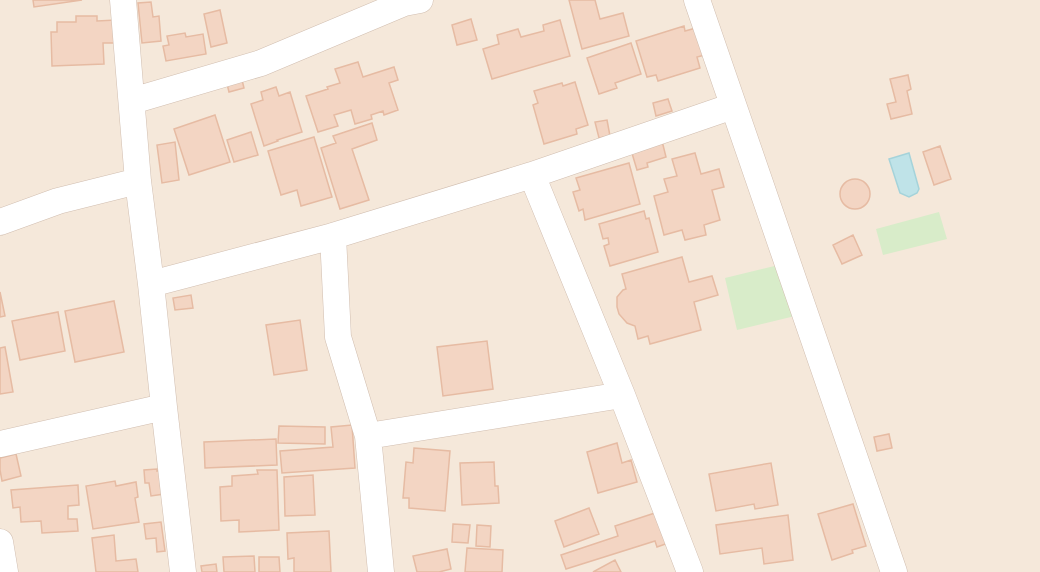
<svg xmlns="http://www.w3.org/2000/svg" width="1040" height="572" viewBox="0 0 1040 572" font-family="'Golos Text',sans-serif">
<rect width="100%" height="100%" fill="#fdf6ec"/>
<!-- residential -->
<path fill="#f5e8da" d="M0 0H1040V572H0Z"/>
<!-- green -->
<path fill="#d8ecc9" d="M939 212 947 239 883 255 876 229Z
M783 264 795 316 737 330 725 278Z"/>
<!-- water -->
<path fill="#bfe3e8" stroke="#a5d3da" stroke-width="1.5" d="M909 153 919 189 917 193 909 197 900 193 889 159Z"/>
<!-- building -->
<path fill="#f3d5c3" stroke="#e6bba3" stroke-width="1.5" d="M33 0H82L34 7Z
M569 0H595L600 19 623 13 629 36 582 49Z
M151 2 153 17 159 16 161 41 142 43 138 3Z
M220 10 227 43 211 47 204 14Z
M76 16H97V21L116 20 117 43H103L104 64 52 66 51 32H57V22H76Z
M471 19 477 40 457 45 452 25Z
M560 20 570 56 492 79 483 49 499 44 497 35 518 29 521 37 544 31 543 25Z
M684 26 685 31 696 28 705 55 697 57 700 68 658 81 656 75 647 77 636 41Z
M185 33 186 37 203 34 206 54 166 61 163 46 169 45 167 36Z
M631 43 641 74 615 83 617 88 599 94 587 58Z
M358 62 363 77 394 67 398 80 389 83 398 110 384 115 383 111 371 115 372 119 355 124 351 110 334 115 338 126 318 132 306 96 328 89 327 87 340 83 335 69Z
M908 75 911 89 907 91 912 114 891 119 887 104 896 102 890 79Z
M242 80 244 88 229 92 227 84Z
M575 82 588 125 576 129 577 134 544 144 533 105 538 103 534 91 562 83 563 86Z
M276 87 279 96 290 92 302 132 277 140 278 141 264 146 251 104 263 100 261 92Z
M668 99 672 111 656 116 653 103Z
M215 115 230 162 189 175 174 129Z
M607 120 610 136 599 138 595 122Z
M372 123 377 140 352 149 369 200 340 209 321 148 336 143 333 136Z
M251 132 258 155 234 162 227 140Z
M314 137 332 197 301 206 297 190 281 195 268 151Z
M662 141 666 157 647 163 648 167 637 170 631 150Z
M175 142 179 180 162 183 157 145Z
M940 146 951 179 934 185 923 152Z
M695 153 701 174 719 169 724 187 712 190 720 220 704 225 706 235 685 240 682 230 664 235 654 196 668 192 664 179 677 176 672 159Z
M629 163 640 204 585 220 583 209 579 211 573 192 580 190 576 178Z
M840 194a15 15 0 1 1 30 0a15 15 0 1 1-30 0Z
M644 211 646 219 649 218 658 252 610 266 604 246 609 244 608 238 603 239 599 224Z
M853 235 862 255 842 264 833 245Z
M682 257 689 282 712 276 718 295 694 302 701 330 650 344 648 336 638 339 635 326 627 323 619 314 617 307V297L623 290 626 289 622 274Z
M0 292 5 316 0 317Z
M191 295 193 308 175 310 173 298Z
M114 301 124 352 75 362 65 311Z
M58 312 65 351 20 360 12 321Z
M300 320 307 370 274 375 266 325Z
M487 341 493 389 443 396 437 347Z
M5 347 13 392 0 394V348Z
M352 425 355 468 282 473 280 451 333 447 331 427Z
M279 426 325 427V444L278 443Z
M889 434 892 448 877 451 874 437Z
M276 439 277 465 205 468 204 442Z
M617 443 622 463 631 460 637 482 598 493 587 452Z
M414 448 450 451 445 511 409 508V498H403L406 462 413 463Z
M16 454 21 476 2 481 0 470V458Z
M494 462 495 486H498L499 503 462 505 460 463Z
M771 463 778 505 755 509 754 504 716 511 709 474Z
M157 469V471L162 470 164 494 151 496 149 483H145L144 470Z
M257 470H277L279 530 239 532V520L221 521 220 487 232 486V476L258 474Z
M313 475 315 515 285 516 284 477Z
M115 481 116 486 136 482 138 497 135 498 139 522 93 529 86 486Z
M78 485 79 505 68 506V519H77L78 531 42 533 41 521 21 522 20 507 13 508 11 490Z
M853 504 866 546 852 550 853 553 832 560 818 514Z
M589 508 599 534 564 547 555 521Z
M661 511 671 542 657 547 655 541 566 569 561 555 618 536 615 526Z
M788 515 793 560 764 564 762 548 720 554 716 525Z
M161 522 165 551 157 552 156 538 146 539 144 524Z
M453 524 470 525 468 543 452 542Z
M477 525 491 526 490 547 476 546Z
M329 531 331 572H294V558L288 559 287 533Z
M114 535 116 561 136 559 138 572H96L92 538Z
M467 548 503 550 502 572H465Z
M447 549 451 569 439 572H417L413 556Z
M254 556 255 572H224L223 557Z
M259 557H279L280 572H259Z
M615 560 621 572H593Z
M216 564 217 572H202L201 566Z"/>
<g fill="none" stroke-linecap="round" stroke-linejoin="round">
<!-- minor casing -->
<g stroke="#d1beb0" stroke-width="27">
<path id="minor" d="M123 0 138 181 151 284 164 407 183 572
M697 0 894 572
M132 101 261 63 404 3 420 0
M532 175 622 395 690 572
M0 222 58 201 138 181
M333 236 338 337 368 436 381 572
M151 284 333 236 532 175 733 106
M368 436 622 395
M0 444 164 407
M0 542 5 572"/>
</g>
<!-- minor -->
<use href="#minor" stroke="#fff" stroke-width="26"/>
</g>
</svg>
